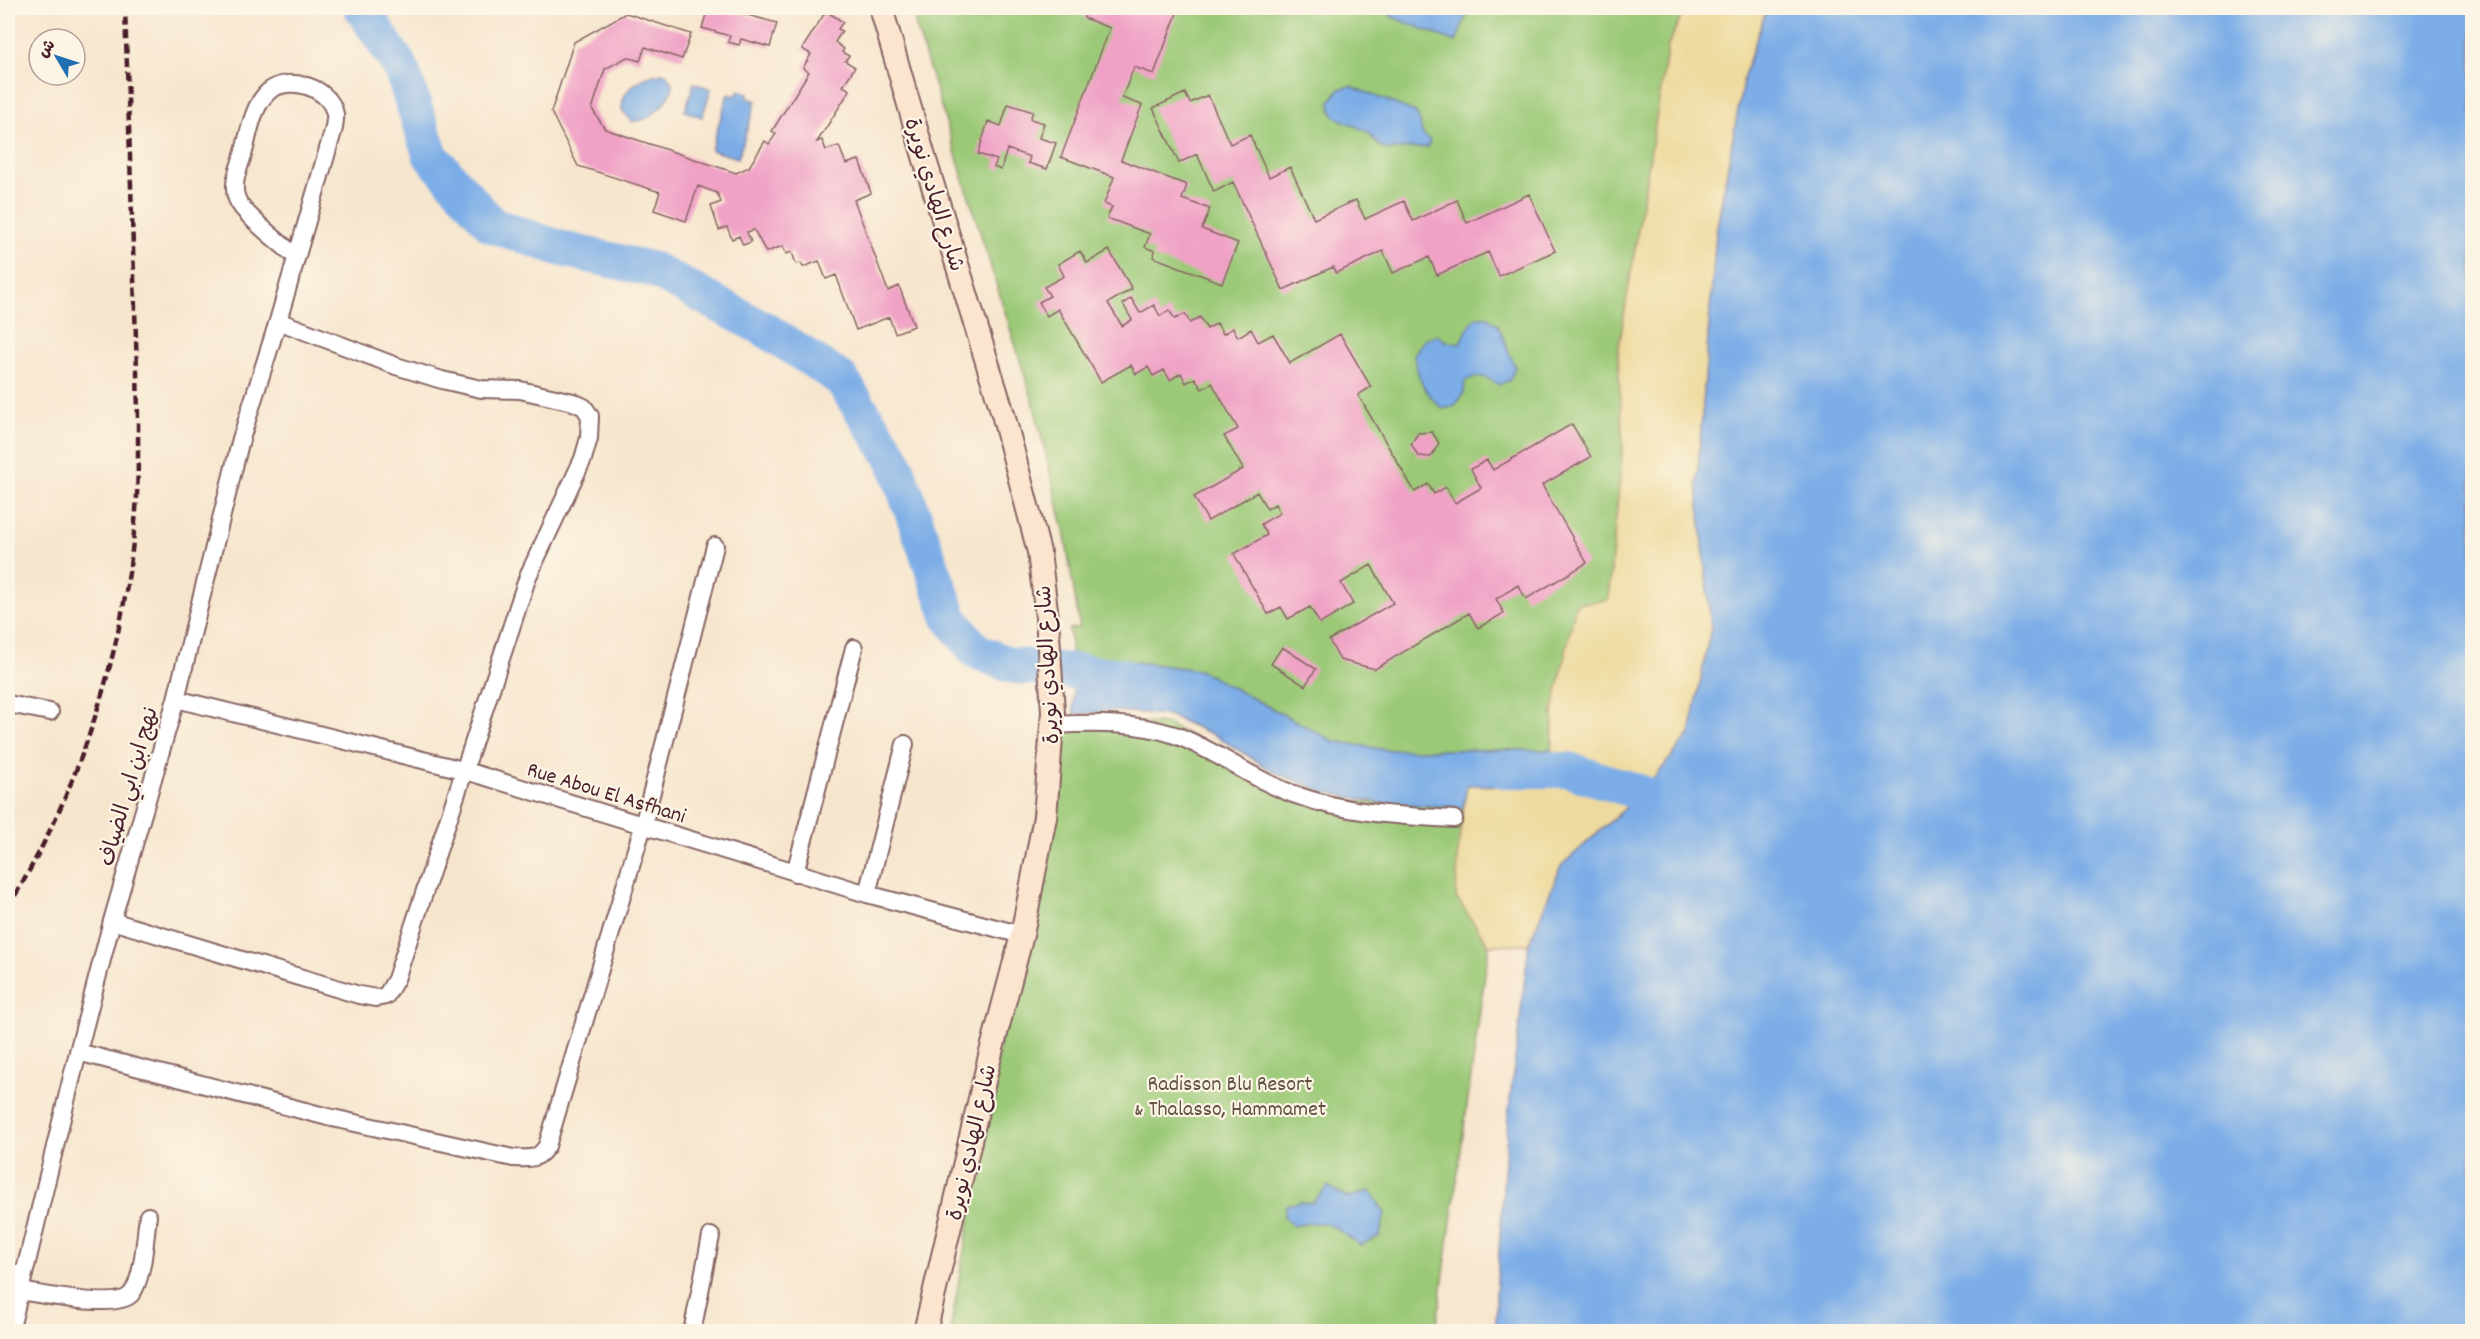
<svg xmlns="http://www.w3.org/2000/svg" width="2480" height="1339" viewBox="0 0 2480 1339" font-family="Dekko,'Playpen Sans Arabic',sans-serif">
<rect width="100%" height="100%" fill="#fcf5e5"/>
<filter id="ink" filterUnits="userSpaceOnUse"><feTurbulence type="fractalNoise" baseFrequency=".0167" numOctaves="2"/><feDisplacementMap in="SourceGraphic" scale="12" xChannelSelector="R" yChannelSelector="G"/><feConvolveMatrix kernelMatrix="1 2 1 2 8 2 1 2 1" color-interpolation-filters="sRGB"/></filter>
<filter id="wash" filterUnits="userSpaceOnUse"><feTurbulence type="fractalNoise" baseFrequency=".008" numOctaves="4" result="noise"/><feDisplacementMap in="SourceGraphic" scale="24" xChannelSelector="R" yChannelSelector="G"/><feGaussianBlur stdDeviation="1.35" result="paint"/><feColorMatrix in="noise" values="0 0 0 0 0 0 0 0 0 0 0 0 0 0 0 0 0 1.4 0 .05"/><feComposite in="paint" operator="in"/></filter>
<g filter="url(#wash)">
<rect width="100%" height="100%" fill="#f7e6ce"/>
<!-- green -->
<path fill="#9bc977" stroke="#727451" stroke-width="1.5" d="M914 8H1685L1668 46 1618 353 1623 446 1608 600 1553 711 1552 750H1387L1333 741 1199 670 1072 654 1069 629 1080 628 1064 531 1034 405 915 23Z
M1114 721 1167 724 1321 800 1463 808 1456 896 1489 945 1436 1331 950 1332 1054 730Z"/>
<!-- sand -->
<path fill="#eeda9e" stroke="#9c7c64" stroke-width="1.5" d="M1685 8H1767L1744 76 1716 233 1697 482 1711 628 1690 734 1642 793 1561 866 1529 944 1489 945 1456 897 1459 840 1467 785 1552 786 1553 711 1576 604 1608 600 1623 446 1618 353 1668 46Z"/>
<!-- water -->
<path fill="#7bade7" stroke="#626689" stroke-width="1.5" d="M1394 8H1469L1456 42 1390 16Z
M1767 8H2472V1331H1496V1294L1508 1117 1529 944 1561 866 1642 793 1690 734 1711 628 1697 482 1716 233 1744 76Z
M662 73 667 75 673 85C672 100 648 124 632 121L622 110C621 87 643 77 662 73Z
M694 83 711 89 702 117 685 111Z
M1350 86 1415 112C1425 124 1416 133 1430 140L1428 147 1386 150 1378 145 1368 132 1335 117 1331 110 1330 101 1340 89Z
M739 90 748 93 747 98 756 101 738 158 711 150 728 94 736 96Z
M1477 317H1488L1498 325 1515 367 1510 380 1499 385C1487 376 1478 374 1465 381L1464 393 1455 406 1443 409C1424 392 1418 380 1414 355L1424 340 1437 335 1448 342 1459 344C1467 334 1467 325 1477 317Z
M1072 654 1199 670 1333 741 1387 750H1552V787L1467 785 1463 808 1375 802 1324 792 1274 772 1216 736 1168 715 1115 711 1074 714Z
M1328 1186 1348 1198 1370 1191 1385 1213 1380 1236 1360 1245C1329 1225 1333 1218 1293 1226L1284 1217 1286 1205 1300 1202 1312 1203Z"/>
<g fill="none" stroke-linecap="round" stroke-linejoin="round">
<!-- river -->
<path stroke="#7bade7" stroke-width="36" d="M362 8 401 68 431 156 492 225 562 249 654 270 766 330 841 379 894 460 950 618 976 651 1009 665 1122 676
M1504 770H1569L1642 793"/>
</g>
<g id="blocks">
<!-- building -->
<path fill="#f0a2c6" d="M708 8H722L777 23 770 47 741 39 739 45 728 42 730 36 702 28Z
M1087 8H1179L1154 74 1134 67 1122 98 1142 105 1121 160 1187 185 1182 199 1210 209 1202 229 1238 243 1222 283 1153 257 1155 251 1145 247 1150 234 1107 218 1112 207 1104 204 1114 177 1061 157 1110 28 1084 18Z
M826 11 843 22 838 29 842 31 835 42 844 49 842 52 849 56 845 61 855 67 843 86 850 90 817 142 822 140 826 150 839 146 846 164 859 160 871 193 854 200 888 291 899 286 914 326 895 333 889 317 856 330 836 275 826 279 819 261 803 267 801 263 796 264 792 252 786 254 783 246 766 252 754 230 747 232 751 242 743 245 739 236 732 239 727 227 719 230 711 206 721 202 717 193 698 186 686 221 654 210 660 192 578 166 551 112 574 42 626 13 691 34 682 59 645 47 640 61 627 57 605 69 592 109 605 129 736 173 749 167 765 141 769 144 776 134 772 131 809 72 803 68 811 54 802 49Z
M1185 93 1190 103 1208 95 1230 144 1250 135 1269 177 1290 167 1314 219 1356 200 1365 219 1404 201 1413 221 1457 200 1467 223 1529 194 1555 251 1499 276 1488 252 1437 275 1429 257 1393 273 1383 251 1336 273 1333 267 1283 290 1233 182 1214 192 1197 154 1179 163 1153 108Z
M1008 104 1033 112 1030 119 1044 123 1039 138 1056 143 1047 169 1028 163 1030 157 1007 149 1001 170 994 167 997 160 978 154 988 121 1001 126Z
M1109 250 1132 289 1108 303 1122 326 1132 320 1123 304 1131 298 1140 313 1154 305 1160 316 1169 310 1175 319 1185 314 1190 323 1200 317 1207 329 1217 323 1223 334 1233 328 1238 337 1251 329 1258 342 1273 334 1290 363 1340 334 1371 387 1358 395 1415 492 1428 484 1434 494 1446 487 1455 503 1481 488 1471 469 1487 460 1493 470 1572 424 1591 457 1542 485 1587 563 1526 599 1518 585 1496 599 1504 613 1478 628 1469 613 1375 669 1340 660 1329 640 1393 603 1371 565 1341 583 1353 604 1320 624 1310 607 1288 619 1281 607 1268 614 1234 554 1267 535 1261 524 1280 513 1275 504 1267 509 1257 492 1208 521 1194 497 1243 469 1224 436 1238 429 1212 383 1202 389 1195 378 1186 383 1181 373 1170 380 1164 370 1153 376 1148 367 1136 374 1131 365 1101 382 1058 309 1047 316 1039 302 1050 296 1044 287 1064 276 1058 264 1080 251 1087 263Z
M1432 432 1439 443 1431 457 1418 456 1411 444 1418 433Z
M1282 647 1316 669 1305 686 1271 664Z"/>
</g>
</g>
<g filter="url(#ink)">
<use href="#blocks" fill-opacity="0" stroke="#876564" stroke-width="1.5"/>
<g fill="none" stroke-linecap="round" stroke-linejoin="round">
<!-- street casing -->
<g stroke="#876564" stroke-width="20">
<path id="street" d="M176 699 463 770 867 894 1022 935
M8 704 50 712
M1053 725C1094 723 1136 722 1175 735 1216 750 1251 779 1293 794 1345 813 1398 816 1454 819
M795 873 854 648
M867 894 905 744
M112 921 359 995 376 998 386 996 396 979 528 576 583 459 589 438 590 416 584 407 573 402 520 390 481 389 442 380 396 366 278 321
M78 1052 328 1117 513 1158C530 1158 537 1161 547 1146L643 826 715 546
M8 1273 24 1274
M20 1291C42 1294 120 1311 132 1293 144 1276 145 1236 148 1216
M10 1332 78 1052 112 921 176 699 241 439 278 321 334 128C334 124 336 118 335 114 330 87 288 74 268 92 252 107 249 134 243 155 239 168 231 185 237 199 243 215 281 243 295 256
M692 1332 711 1236"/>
</g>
<!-- secondary casing -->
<g stroke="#876564" stroke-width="26">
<path id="secondary" d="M881 8 925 160 1003 414 1039 552 1047 618 1053 712 1045 817 1022 935 990 1056 925 1332"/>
</g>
<!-- street -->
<use href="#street" stroke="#fff" stroke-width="16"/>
<!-- secondary -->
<use href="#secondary" stroke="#fce5cf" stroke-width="22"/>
<!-- rail -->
<path stroke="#4a1f2b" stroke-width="4.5" stroke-dasharray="9 4.5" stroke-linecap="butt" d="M8 907C83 786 129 637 137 495 140 422 136 349 134 277 131 187 128 97 125 8"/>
</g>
</g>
<g text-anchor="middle" stroke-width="4.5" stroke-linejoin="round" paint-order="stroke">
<!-- street labels -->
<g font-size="22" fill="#4a1f2b" stroke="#fcf5e5">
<text transform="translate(936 194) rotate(73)" y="8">شارع الهادي نويرة</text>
<text transform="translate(1046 665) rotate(-93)" y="8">شارع الهادي نويرة</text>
<text transform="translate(127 786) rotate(-74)" y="8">نهج ابن ابي الضياف</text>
<text transform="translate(607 791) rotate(17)" y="8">Rue Abou El Asfhani</text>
<text transform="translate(970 1142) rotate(-77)" y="8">شارع الهادي نويرة</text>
</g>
<!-- park labels -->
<g font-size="22" fill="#625242" stroke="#fcf5e5">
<text x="1230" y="1090">Radisson Blu Resort<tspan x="1230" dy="25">&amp; Thalasso, Hammamet</tspan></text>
</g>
</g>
<!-- margin -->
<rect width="2480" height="1339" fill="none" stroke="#fcf5e5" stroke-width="30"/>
<!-- north arrow -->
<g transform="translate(57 57) rotate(309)"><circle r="28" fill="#fcf5e5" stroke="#b59f9b" stroke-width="1.5"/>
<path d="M0-4.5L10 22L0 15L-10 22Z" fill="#1f6fb2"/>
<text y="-9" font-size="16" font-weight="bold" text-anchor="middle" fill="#4a1f2b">ش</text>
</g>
</svg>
